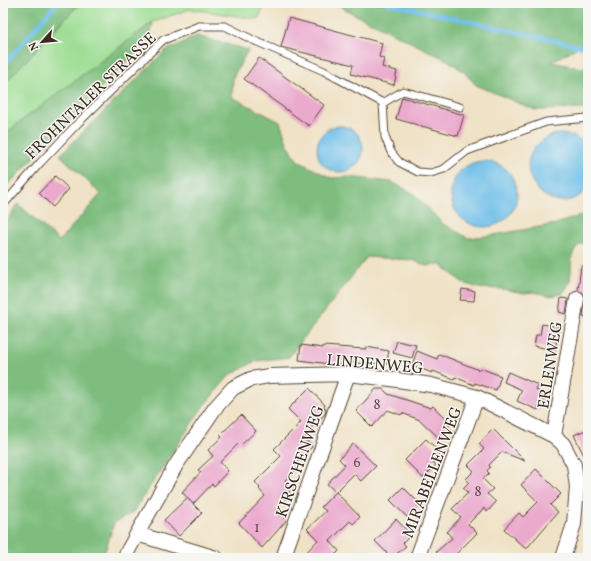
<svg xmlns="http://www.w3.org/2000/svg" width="591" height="561" viewBox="0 0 591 561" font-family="Vollkorn,serif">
<rect width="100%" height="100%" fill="#f6f6f2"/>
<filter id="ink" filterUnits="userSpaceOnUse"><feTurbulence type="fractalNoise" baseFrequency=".025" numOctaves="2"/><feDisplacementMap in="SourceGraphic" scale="8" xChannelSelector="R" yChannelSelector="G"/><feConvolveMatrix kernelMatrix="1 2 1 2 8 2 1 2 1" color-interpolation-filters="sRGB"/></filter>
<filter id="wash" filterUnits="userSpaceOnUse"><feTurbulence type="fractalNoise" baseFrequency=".012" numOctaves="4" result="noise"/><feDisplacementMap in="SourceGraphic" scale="16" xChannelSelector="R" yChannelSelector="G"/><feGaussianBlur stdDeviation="0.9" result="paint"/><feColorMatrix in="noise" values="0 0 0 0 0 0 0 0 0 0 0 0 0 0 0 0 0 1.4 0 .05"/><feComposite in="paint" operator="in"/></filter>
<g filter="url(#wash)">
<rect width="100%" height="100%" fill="#f0e2c6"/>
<!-- green -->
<path fill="#9ede94" stroke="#6c8459" d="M80 3H266L258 19 190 9 153 22 3 135V85Z"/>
<!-- forest -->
<path fill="#7ebd7e" stroke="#5c744e" d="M3 3H80L3 85Z
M336 3H588V41L551 62 588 69V109L535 110 476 85 464 72 449 61 344 9Z
M153 22 150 37 3 190V135Z
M197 36 248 50 233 77 232 97 280 122 287 143 298 161 331 178 348 177 392 182 414 194 443 224 468 238 494 235 556 224 582 215 588 211V242C567 245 573 265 570 280 569 285 565 290 562 294L551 296 534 292 524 293 503 289 479 288 463 283 440 264 427 266 412 260 367 257 289 357 256 361 230 375 204 405 133 512 114 523 103 558H3V227L18 204 59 241 101 194 60 155 165 51Z"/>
<!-- water -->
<path fill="#6ebfe9" stroke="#547484" d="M317 149a23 23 0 1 1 46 0a23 23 0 1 1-46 0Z
M556 134C569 134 580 136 588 147V188C550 231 494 156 556 134Z
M451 194a33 33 0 1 1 66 0a33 33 0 1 1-66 0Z"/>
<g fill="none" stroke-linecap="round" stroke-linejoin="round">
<!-- stream -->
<path stroke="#6ebfe9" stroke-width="4.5" d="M387 3 588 48
M3 66 57 3"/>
</g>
<g id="blocks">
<!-- building -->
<path fill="#eba9cd" d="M289 18 382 43 379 57 384 59 382 67 397 71 394 85 351 74 353 65 281 47Z
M259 58 324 105 309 126 244 79Z
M402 97 464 115 458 136 396 119Z
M55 176 69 189 53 207 39 193Z
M581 266 588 267V317L583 316 585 300V296L582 292 578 291Z
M462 289 475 291 474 301 460 300Z
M561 298 568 299 566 314 559 312Z
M542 324 559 327 555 350 534 346 536 335H540Z
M397 341 416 345 412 358 393 353Z
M301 345 323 348V346L366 349V347L389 351 386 365 365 362V364L343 361V364L337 365 299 360Z
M417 351 437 359 439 354 479 370 480 368 501 376 496 390 475 383 474 385 455 377 454 379 433 371 432 373 412 365Z
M508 372 538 385 536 390 546 395 538 410 517 401 522 390 504 382Z
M309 388 325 405 324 407 326 410 325 414 309 430 311 431 304 438 312 447 293 466 296 470 285 480 293 488 288 493 290 495 275 510 286 521 262 548 239 523 265 496 259 489 260 488 255 482 281 456 274 449 301 422 288 409Z
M376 389H383L388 394 431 408 433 406 451 424 438 437 420 420 402 413 401 415 388 410 372 427 356 411Z
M241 415 256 431 241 445 239 443 220 462 228 471 214 486 212 484 193 504 182 492 201 472 198 470 213 456 208 450 222 437 220 435Z
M493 429 525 461 502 452 489 465 490 467 487 471 489 473 483 479 493 489 487 494 496 502 487 512 484 508 468 524 477 533 452 558H442L436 552 452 538 447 532 461 517 452 509 468 493 463 488 469 482 466 479 474 471 468 465 484 449 479 444Z
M588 429V464L574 435Z
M426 439 441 453 432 461 436 465 423 478 405 460Z
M353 444 376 466 361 481 354 474 336 492 327 484 345 465 339 459Z
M536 469 561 494 550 505 558 512 526 549 504 529 519 513 523 517 538 502 521 485Z
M403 487 421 505 408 518 390 500Z
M336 492 360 517 353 524 350 521 330 541 339 551 332 558H301L318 540 307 529 326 511 321 507Z
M187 498 202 513 179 536 164 520Z
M396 519 411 535 403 543 406 546 392 558 375 541Z"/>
</g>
</g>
<g filter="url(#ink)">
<use href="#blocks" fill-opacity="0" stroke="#564637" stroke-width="1"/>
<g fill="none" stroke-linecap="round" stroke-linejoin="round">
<!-- lane casing -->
<g stroke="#564637" stroke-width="9">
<path id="lane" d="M383 103 403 91 460 107
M3 205 40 163 78 123 163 40 199 26H225L253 40 324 71 383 103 385 137 391 152 399 162 418 172 431 173 444 169 467 151 546 122 588 118"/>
</g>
<!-- street casing -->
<g stroke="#564637" stroke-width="16">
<path id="street" d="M554 436 577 299
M137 534 216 558
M124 558 137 534 176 465 215 408 233 388 251 379 269 376 348 374 391 379 431 385 477 397 554 436 563 444 574 465 577 487 574 524 563 558
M283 558 348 374
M417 558 477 397"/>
</g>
<!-- lane -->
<use href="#lane" stroke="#fff" stroke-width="7"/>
<!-- street -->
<use href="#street" stroke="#fff" stroke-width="14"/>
</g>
</g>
<g text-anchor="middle" stroke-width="3" stroke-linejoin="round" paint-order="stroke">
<!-- number labels -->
<g font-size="14" fill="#674a4a">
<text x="377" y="409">8</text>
<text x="357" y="467">6</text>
<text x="478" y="496">8</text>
<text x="257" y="532">1</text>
</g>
<!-- street labels -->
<g font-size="16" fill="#3b2a1e" stroke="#f6f6f2">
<text transform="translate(90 95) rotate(-44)" y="6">FROHNTALER STRASSE</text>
<text transform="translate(375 363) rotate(5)" y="6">LINDENWEG</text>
<text transform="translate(549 365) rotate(-81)" y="6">ERLENWEG</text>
<text transform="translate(299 461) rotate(-71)" y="6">KIRSCHENWEG</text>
<text transform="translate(431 472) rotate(-69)" y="6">MIRABELLENWEG</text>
</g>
</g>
<!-- margin -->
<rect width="591" height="561" fill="none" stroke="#f6f6f2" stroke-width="16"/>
<!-- north arrow -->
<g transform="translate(42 42) rotate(243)" stroke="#f6f6f2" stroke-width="3" paint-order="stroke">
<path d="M0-3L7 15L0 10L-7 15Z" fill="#3b2a1e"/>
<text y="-6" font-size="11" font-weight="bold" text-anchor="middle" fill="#3b2a1e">N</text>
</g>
</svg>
